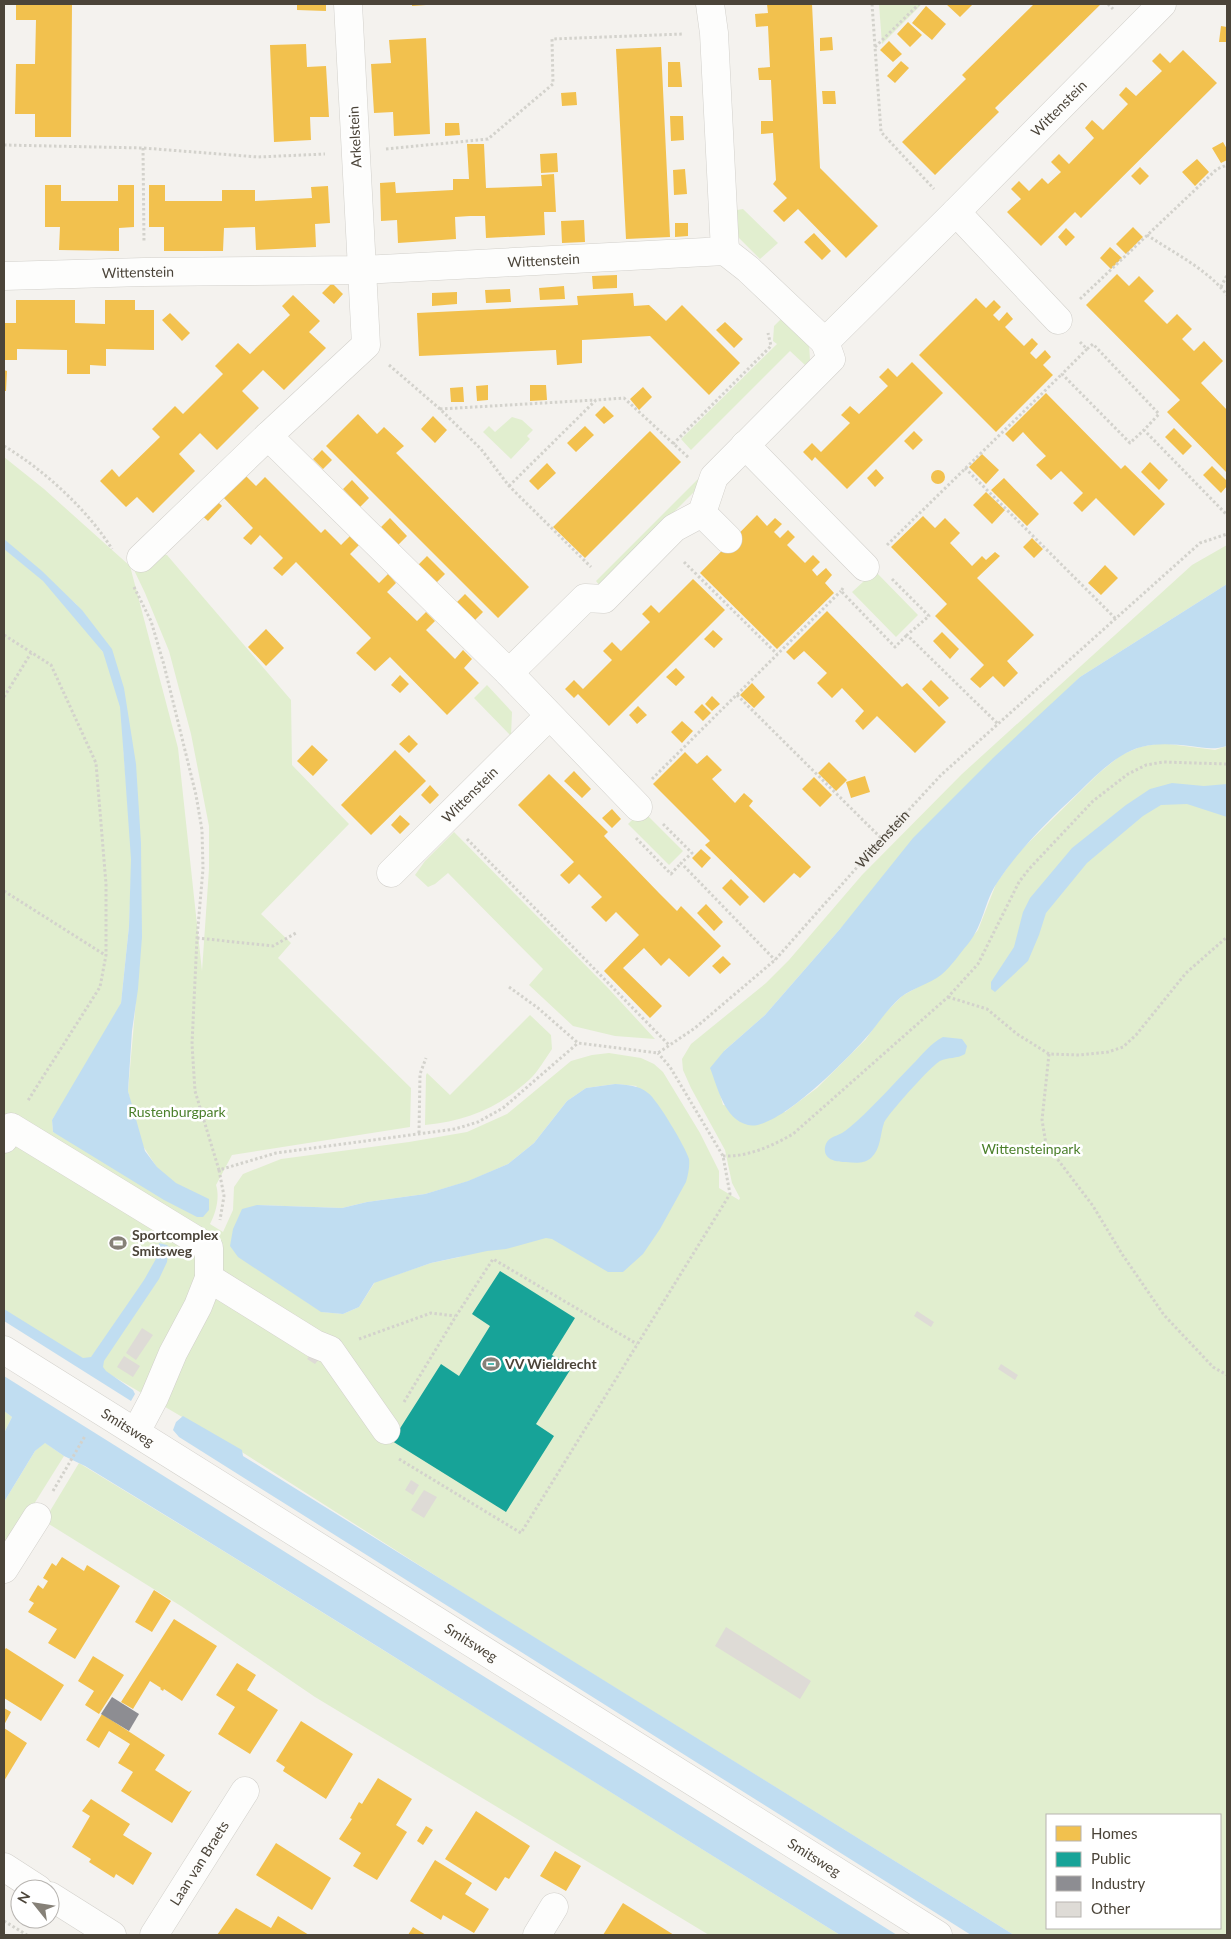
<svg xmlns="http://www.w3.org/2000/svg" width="1231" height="1939" viewBox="0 0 1231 1939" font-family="Lato,sans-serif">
<rect width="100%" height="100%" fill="#f4f2ee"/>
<!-- green -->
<path fill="#e1eecf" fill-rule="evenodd" d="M879 4H922L882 44Z
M743 209 778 243 760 259 737 236V210Z
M783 317 809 344 810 360 805 365 790 351 691 450 681 439 777 344 773 341 774 326Z
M512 417 522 420 533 430 527 436 530 439 511 459 483 432 489 426 495 432Z
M4 457 44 489 130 566 178 748 202 971 209 869V826L191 734 169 651 145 593 134 570 157 554 167 555 291 700 292 765 349 824 261 914 291 943 278 958 411 1088 410 1127 232 1155 216 1185C220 1197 216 1213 210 1224L223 1232 233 1210 234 1187 243 1174 281 1159 409 1142 467 1132 507 1114 571 1061 592 1055 609 1053 641 1058 654 1064 663 1072 700 1133 719 1171V1188L739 1200 740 1198 732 1183 725 1150 691 1088 683 1070 682 1059 691 1044 766 983 789 960 862 875 962 774 1192 565 1227 545V584L1080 677 840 929 765 1015 724 1051 720 1094 723 1105 785 1112 817 1088 866 1039 883 1015 902 996 941 974 978 930 996 884 1017 854 1099 773 1121 755 1140 747 1161 743 1215 750 1227 746V1935H1014L480 1604 245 1454 4 1312V546L72 604 102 651 114 658 76 604 4 543ZM123 745 141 885 136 1000 128 1091 131 1104 130 1126 167 1183 53 1132 52 1120 116 1020 117 1012 121 1003 129 926 132 856ZM615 1084 637 1086 460 1257 431 1263 375 1282 359 1307 343 1314 322 1312 308 1303 285 1287 257 1205 342 1208 367 1202 425 1194 469 1181 508 1164 534 1143 567 1101 586 1088ZM1047 1815H1220V1928H1047Z
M702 475 707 479 600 586 596 581Z
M875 571 918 615 896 637 852 592Z
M487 685 512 712 511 736 474 698Z
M642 810 683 851 669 865 628 824Z
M454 832 608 988 655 1039 615 1036 573 1026 529 985 543 969 448 873 435 884 428 887 415 875 425 861Z
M530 1015 551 1035 552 1049C545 1059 538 1072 529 1080 498 1108 467 1121 425 1125L426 1075 427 1073 450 1095Z
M4 1411 12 1417 4 1433Z
M44 1442 64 1456 4 1552V1502L35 1451Z
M79 1463C335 1618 587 1778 840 1935H709L315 1697 181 1606 44 1521Z"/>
<!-- water -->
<path fill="#c0ddf1" d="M4 539 42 571 82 610 112 649 124 688 136 764 141 843 142 937 138 989 132 1031 128 1091 145 1151 157 1167 176 1183 209 1199V1210L203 1217H197L164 1200 53 1132 52 1120 121 1003 129 926 131 859 123 746 120 707 103 652 43 581 4 549Z
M1227 584V746C1214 750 1204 748 1190 746 1166 743 1142 742 1121 756 1105 766 1091 780 1078 793 1049 820 1019 849 997 883 984 902 984 924 968 944 960 953 951 967 941 975 929 984 913 988 901 997 886 1010 877 1026 864 1040 846 1060 776 1132 748 1125 724 1119 718 1088 710 1068L724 1051 765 1015 840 929 913 838 993 758 1080 677Z
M1172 783 1204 786 1227 784V817L1187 804 1161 805 1143 816 1087 863 1046 913 1039 935 1028 961 995 992 991 989V982L1014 947 1023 912 1030 898 1072 848 1126 805 1150 789Z
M943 1037 962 1039 967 1046 965 1054C957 1059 948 1057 940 1061 931 1066 888 1114 884 1123 880 1134 881 1149 871 1158 864 1164 855 1163 846 1162 837 1162 823 1160 825 1147 827 1137 835 1137 842 1133 847 1130 852 1125 857 1121 876 1104 894 1083 912 1065 922 1055 931 1043 943 1037Z
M615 1084C628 1085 638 1085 648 1093 657 1099 686 1148 689 1159 690 1166 688 1175 686 1182L660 1229 643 1254 623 1272H608L552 1239 546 1238 506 1249 487 1251 431 1263 374 1283 359 1307 343 1314 321 1312 238 1257 230 1246 233 1229 242 1209 257 1205 342 1208 367 1202 425 1194 468 1181 508 1164 534 1143 567 1101 586 1088Z
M159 1243 167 1245 169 1247 167 1262 159 1279 104 1361 103 1367 106 1371 133 1390 135 1394 131 1401 4 1321V1309L83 1358 91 1357 144 1280 157 1257Z
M4 1376 897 1935H840C588 1779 338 1620 85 1466L64 1456 45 1443 35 1451 4 1502V1433L12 1417 4 1411Z
M183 1416 242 1450 243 1456 1014 1935H971L179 1437 173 1430 176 1422Z"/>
<!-- homes -->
<path fill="#f2c14e" d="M16 4H72L71 137H35V114H15L16 64H35L36 20H16Z
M297 4H326V11L297 10Z
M412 4H426V5L412 6Z
M767 4H812L820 168 878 226 846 258 798 209 784 222 773 211 787 198 773 184 776 180 773 133 761 134V121H773L771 80H759L758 68 770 67 768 26 756 27 755 14 768 13Z
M946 4H973L960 17Z
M1034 4H1101L995 108 999 112 935 175 902 142 966 79 962 75Z
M926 6 946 24 932 40 912 23Z
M908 22 922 35 910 47 897 34Z
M1221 26 1227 27V42H1219Z
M832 37 833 50 820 51V38Z
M426 38 430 134 394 136 393 112 374 113 371 64 391 63 389 40Z
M889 41 902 54 893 62 880 50Z
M306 44 307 67 326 66 329 117H310L311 140 274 142 270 45Z
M661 47 670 237 626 239 616 49Z
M1183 50 1217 83 1081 218 1075 212 1041 246 1007 212 1021 199 1011 189 1019 181 1029 191 1042 178 1048 184 1061 172 1051 162 1059 154 1069 164 1094 138 1085 128 1092 120 1103 130 1128 104 1119 95 1126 87 1136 96 1162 71 1152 61 1160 53 1170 63Z
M901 61 909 68 895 83 887 76Z
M668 62H680L682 87H668Z
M822 91H835L836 104H823Z
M576 92 577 105 562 106 561 93Z
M670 116H683L684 140 671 141Z
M445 123H459L460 135 445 136Z
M1223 142 1227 149V160L1221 163 1212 148Z
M467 144H484L486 188 542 186 541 175 554 174 556 212H544L545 235 486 238 485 216H470L455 217 456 239 398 243 397 220 381 221 380 183 395 182 396 193 453 190V179H469Z
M557 153 558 172 541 173 540 154Z
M1197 159 1209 172 1195 186 1182 172Z
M1140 167 1149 176 1140 185 1131 176Z
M685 169 687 194 674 195 673 170Z
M45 185H61V201H118V185H134V227L119 228V251L59 250 60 227H45Z
M149 185H165V201H222V190H255V201L312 198 311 187 328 186 330 223 315 224 316 247 256 250 255 227 224 228 223 251H164V227H149Z
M584 220 585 242 562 243 561 221Z
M675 223H688V236L675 237Z
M1133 227 1143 237 1126 254 1116 244Z
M1066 228 1075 237 1066 246 1058 237Z
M814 233 831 251 822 260 804 242Z
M1110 247 1122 258 1111 269 1100 258Z
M1117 274 1129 286 1139 276 1154 291 1144 301 1167 324 1177 314 1192 329 1182 339 1194 351 1204 341 1223 361 1201 383 1227 410V473L1167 412 1180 400 1086 305Z
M617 275V288L593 289 592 276Z
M332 283 343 294 334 304 322 293Z
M564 286 565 299 540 300 539 288Z
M510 289 511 302 486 303 485 290Z
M457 292V304L432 306V293Z
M633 293 634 306 649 305 666 321 682 305 740 363 709 395 650 336 582 340V363L557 365 556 350H555L419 356 417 313 578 305 577 296Z
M293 295 320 321 309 332 326 348 284 390 263 370 242 391 259 408 217 450 200 433 179 454 195 471 153 513 137 497 126 507 100 481 112 469 119 477 160 437 152 429 175 406 183 414 223 374 215 366 238 343 250 354 290 315 282 306Z
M976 298 986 308 994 300 1001 307 993 315 999 321 1007 312 1013 319 1005 327 1024 346 1032 338 1038 344 1030 353 1036 359 1045 350 1051 357 1043 365 1053 375 996 432 919 355Z
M16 300H75V323L105 324V300H135V310H154V350L106 349V366L90 365V374H67V350L17 349V360H4V323H16Z
M170 313 190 333 182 341 162 320Z
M725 322 743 339 734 348 716 330Z
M912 362 943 393 847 489 815 457 812 461 803 452 812 443 821 452 850 423 841 415 850 406 859 414 888 386 879 377 888 368 897 377Z
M4 370 7 371 6 391H4Z
M488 385V400L477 401 476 386Z
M530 385H546L547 400 530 401Z
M463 387 464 402H451L450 388Z
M643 387 652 397 639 410 630 399Z
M1046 393 1121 469 1125 465 1165 504 1134 536 1096 498 1082 512 1073 503 1083 493 1061 471 1051 480 1036 465 1046 456 1034 444 1023 432 1013 442 1005 434Z
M604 406 614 416 604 424 595 415Z
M358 414 377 434 384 427 404 446 396 453 529 587 498 618 326 446Z
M433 416 447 430 435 443 421 429Z
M585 426 594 435 576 452 567 443Z
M1174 428 1192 446 1183 455 1165 437Z
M650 431 681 462 585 558 553 527Z
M914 431 923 440 913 450 904 441Z
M322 450 332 460 323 469 313 459Z
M982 454 999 470 986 484 969 467Z
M1150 462 1168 480 1159 490 1141 472Z
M547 463 556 473 538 490 529 481Z
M1212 466 1227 481V486L1221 493 1203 475Z
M876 469 884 478 875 487 867 478Z
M931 477a7 7 0 1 1 14 0a7 7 0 1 1-14 0Z
M242 472 256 486 265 477 321 533 325 529 341 545 350 536 359 545 350 554 379 583 388 574 396 583 387 592 417 621 426 612 435 621 426 630 455 659 463 650 472 659 464 668 479 683 447 715 390 657 375 671 356 653 371 638 296 562 282 576 273 568 283 558 260 535 251 545 243 538 253 528 220 494Z
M1004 478 1039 514 1027 526 991 490Z
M352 480 369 498 360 507 343 489Z
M986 492 1005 510 992 524 973 505Z
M214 498 222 506 208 521 199 513Z
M757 515 767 526 775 518 782 524 774 532 780 538 788 530 795 537 787 545 805 563 813 555 820 562 812 570 817 576 826 568 832 575 825 583 834 593 777 649 700 573Z
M923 516 935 528 945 518 960 533 950 543 972 566 982 556 986 560 995 552 1000 556 977 578 1034 635 1007 661 1018 673 1004 687 993 676 980 688 970 679 984 665 935 616 947 604 891 547Z
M390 518 407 536 398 545 381 527Z
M1032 538 1043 549 1034 558 1023 547Z
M427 556 445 574 436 583 418 565Z
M1105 565 1118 578 1101 595 1088 583Z
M693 579 725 610 609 726 578 694 574 698 565 689 574 680 583 689 612 660 603 651 612 642 621 651 650 622 642 614 651 605 659 613Z
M465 594 483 612 474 621 456 603Z
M827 611 902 687 907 683 946 722 915 753 877 716 863 730 855 721 864 711 842 688 832 698 817 683 827 673 804 651 794 660 786 652Z
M266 629 284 648 266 666 248 647Z
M713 630 723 639 714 648 704 639Z
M942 632 959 649 950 659 933 641Z
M676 668 685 677 676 686 666 677Z
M400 675 409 684 400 693 391 685Z
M931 680 949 698 939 707 922 689Z
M752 683 765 697 754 708 740 695Z
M712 696 720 704 712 711 705 704Z
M702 704 711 713 703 721 694 712Z
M638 706 647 715 637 724 629 715Z
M682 721 693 731 682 743 671 732Z
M409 735 418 744 409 753 399 744Z
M312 745 328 760 313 776 297 761Z
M395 750 426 781 371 835 341 805Z
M685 752 697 764 707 755 722 770 712 779 735 803 744 793 753 801 749 806 811 867 800 878 794 873 764 903 705 845 710 841 653 784Z
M829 762 847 780 836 791 818 773Z
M574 771 591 789 582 798 564 781Z
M549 774 608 832 604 836 659 893 677 911 681 906 721 946 689 977 669 958 661 966 644 948 623 968 662 1006 650 1018 604 971 639 935 616 912 606 922 591 907 602 897 579 874 569 884 560 875 574 862 518 805Z
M865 776 870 792 851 798 846 782Z
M814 777 832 795 820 807 802 789Z
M430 785 439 795 430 804 421 795Z
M612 809 621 819 612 828 602 818Z
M400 815 410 824 400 834 391 825Z
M701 849 711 858 702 868 692 858Z
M731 879 749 897 740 906 722 888Z
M706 904 723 922 714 931 697 913Z
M723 956 731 964 720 974 712 966Z
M62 1557 84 1571 87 1565 120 1586 75 1659 48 1643 57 1629 28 1612 34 1603 29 1600 38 1585 43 1589 48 1581 43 1578 52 1563 56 1566Z
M154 1590 171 1601 152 1632 135 1622Z
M174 1619 217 1646 182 1701 164 1689 163 1691 160 1689 161 1688 150 1681 133 1709 121 1702Z
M6 1648 64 1685 41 1721 4 1698V1651Z
M93 1656 124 1675 99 1714 85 1705 94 1691 78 1681Z
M237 1663 256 1675 247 1690 278 1710 250 1754 218 1734 235 1707 216 1695Z
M4 1708 11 1712 4 1725Z
M102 1714 165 1755 155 1770 189 1792 192 1790 172 1823 121 1791 133 1772 118 1763 130 1744 109 1731 99 1748 86 1740Z
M301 1721 353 1754 326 1799 283 1771 285 1767 276 1761Z
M4 1728 27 1743 4 1781Z
M378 1778 412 1799 396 1825 407 1832 377 1880 353 1866 361 1853 339 1839 352 1819 350 1818 359 1802 362 1804Z
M91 1799 130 1824 123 1835 152 1853 133 1885 116 1874 114 1878 89 1862 91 1859 72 1847 90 1816 82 1811Z
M476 1811 530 1846 509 1879 505 1877 496 1891 445 1859Z
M426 1826 433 1830 423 1845 417 1841Z
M276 1843 331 1878 312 1910 256 1875Z
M555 1851 581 1866 566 1891 540 1876Z
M435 1860 472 1883 465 1894 489 1909 474 1933 443 1915 441 1920 410 1901Z
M623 1903 674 1935H603Z
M236 1908 271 1928 278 1916 309 1935H217Z
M413 1927 426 1935H408Z"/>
<!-- public -->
<path fill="#17a398" d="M500 1271 575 1318 552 1355 572 1367 536 1424 554 1436 506 1512 392 1441 441 1364 459 1376 490 1326 472 1314Z"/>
<!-- industry -->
<path fill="#8d8d92" d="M112 1697 139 1714 129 1731 101 1714Z"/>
<!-- building -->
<path fill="#dedbd6" d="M917 1311 934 1322 931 1327 914 1316Z
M142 1328 153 1335 136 1360 126 1353Z
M312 1353 320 1358 315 1364 307 1359Z
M124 1356 140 1366 133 1377 117 1367Z
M1001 1364 1018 1375 1015 1380 998 1369Z
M411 1480 419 1485 413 1495 405 1490Z
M424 1490 437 1497 424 1518 411 1510Z
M726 1627 811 1681 800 1699 715 1646Z"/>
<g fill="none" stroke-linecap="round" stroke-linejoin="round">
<!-- minor casing -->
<g stroke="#d2d0cb" stroke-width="29">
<g id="minor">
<path d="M956 212 1058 320"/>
<path d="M725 251 748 269 825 342"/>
<path id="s2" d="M4 276 144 272 362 270 725 251 714 33 710 4"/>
<path d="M268 436 509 673 638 807"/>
<path d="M745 445 865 567"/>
<path d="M702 513 728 539"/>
<path d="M141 558 268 436 366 345 348 4"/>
<path id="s3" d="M509 673 585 598 604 599 674 528 702 513 714 477 831 359 825 342 956 212 1162 4"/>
<path id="s4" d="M391 873 549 716"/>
<path d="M4 1139 11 1127 209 1248V1278L198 1306 173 1353 154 1398 136 1432"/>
<path d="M209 1278 315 1344 330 1350 386 1430"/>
<path id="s5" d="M4 1350 938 1935"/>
<path d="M4 1569 37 1517"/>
<path d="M4 1867 38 1889"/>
<path d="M50 1896 112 1935"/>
<path id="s6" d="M154 1935 245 1791"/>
<path d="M537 1935 554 1907"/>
</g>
</g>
<!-- path -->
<g stroke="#d3d2cc" stroke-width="3" stroke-dasharray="2.5 2.5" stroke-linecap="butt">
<path d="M872 4 881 132 934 189"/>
<path d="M1108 4 1113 9"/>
<path d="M875 47 919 4"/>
<path d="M4 145 143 148 258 157 325 154"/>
<path d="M143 148 144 243"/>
<path d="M386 149 488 139 553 84 552 39 683 34"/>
<path d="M1147 235C1174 253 1207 269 1227 295"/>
<path d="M1221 287 1227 275"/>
<path d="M1080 299 1217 169 1227 165"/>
<path d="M1080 342 1087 349 1093 344 1159 414 1144 430 1227 515"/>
<path d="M1087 349 1062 374 1130 443 1144 430"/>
<path d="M389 365 440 409 481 449 509 486 591 567"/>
<path d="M440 409 595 400"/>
<path d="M673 444 771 346 768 333"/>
<path d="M4 446C43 469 88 510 112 549"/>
<path d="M965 468 1116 619"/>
<path d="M509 486 596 400 624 398 689 458"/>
<path d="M887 545 1062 374"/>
<path d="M684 562 777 654"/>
<path d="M892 579 929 616 907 635 998 724"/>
<path d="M134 587 151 621 164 665 196 795 202 830 203 869 197 938 192 1044 195 1091 219 1170 276 1153 455 1129 478 1122 503 1108 578 1043"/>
<path d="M843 588 841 591 895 647 907 635"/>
<path d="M4 635 51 665 96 763 106 884V955L100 987 27 1102"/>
<path d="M737 695 882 839"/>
<path d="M4 697 31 653"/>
<path d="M652 779 841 591"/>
<path d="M663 824 692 853 681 863 775 960"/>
<path d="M636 838 671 874 681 863"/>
<path d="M467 839 669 1045"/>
<path d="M4 891 105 955"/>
<path d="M197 938 273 946 296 933"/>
<path id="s1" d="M509 987 538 1008 578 1043 658 1053 695 1028 775 960 882 839 941 775 1200 543 1227 534"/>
<path d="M948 997 987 1009 1017 1034 1049 1054 1079 1055 1108 1052 1123 1047 1136 1035 1186 973 1227 937"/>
<path d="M1049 1054 1042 1120 1046 1144 1093 1206 1122 1254 1164 1315 1213 1367 1227 1375"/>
<path d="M419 1133 420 1074 426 1058"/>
<path d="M723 1156C748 1157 772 1146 793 1134L948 997 978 964 1019 882 1029 869 1093 801 1128 774 1146 765 1163 762 1227 764"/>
<path d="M219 1170 224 1196 220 1220"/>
<path d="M359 1339 431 1313 455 1316"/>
<path d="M404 1402 456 1316 493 1259 637 1344"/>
<path d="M399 1459 521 1533 730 1194 723 1156 670 1067 658 1053"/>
<path d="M53 1491 85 1436"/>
<path d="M4 1921 27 1935"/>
</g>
<!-- minor -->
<use href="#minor" stroke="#fdfdfc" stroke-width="28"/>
</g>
<!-- icons -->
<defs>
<g id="stadium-bare" transform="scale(1.35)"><path d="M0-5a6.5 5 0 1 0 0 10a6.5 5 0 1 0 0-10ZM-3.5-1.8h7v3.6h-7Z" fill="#868178" stroke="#fff" stroke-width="2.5" paint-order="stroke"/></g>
</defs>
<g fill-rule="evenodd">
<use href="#stadium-bare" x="118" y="1243"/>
<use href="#stadium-bare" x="491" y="1364"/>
</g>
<g text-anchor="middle" stroke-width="5" stroke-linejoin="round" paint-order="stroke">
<!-- street labels -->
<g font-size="14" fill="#4b4439" stroke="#fff">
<text dy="5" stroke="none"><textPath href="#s3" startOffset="810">Wittenstein</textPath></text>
<text transform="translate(355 137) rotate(-93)" y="5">Arkelstein</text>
<text dy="5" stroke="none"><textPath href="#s2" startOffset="540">Wittenstein</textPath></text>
<text dy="5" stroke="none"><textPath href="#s2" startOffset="134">Wittenstein</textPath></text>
<text dy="5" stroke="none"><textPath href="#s4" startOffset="111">Wittenstein</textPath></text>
<text dy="5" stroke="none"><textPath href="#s1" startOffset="481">Wittenstein</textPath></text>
<text dy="5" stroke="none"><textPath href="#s5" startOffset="146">Smitsweg</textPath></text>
<text dy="5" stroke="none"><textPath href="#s5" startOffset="551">Smitsweg</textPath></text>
<text dy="5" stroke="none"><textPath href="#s5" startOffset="956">Smitsweg</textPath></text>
<text dy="5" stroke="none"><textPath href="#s6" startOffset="85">Laan van Braets</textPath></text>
</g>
<!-- park labels -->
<g font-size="14" fill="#4a7f2a" stroke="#fff">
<text x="177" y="1117">Rustenburgpark</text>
<text x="1031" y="1154">Wittensteinpark</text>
</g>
<!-- poi labels -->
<g font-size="14" font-weight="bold" fill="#4b4439" stroke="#fff" text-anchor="start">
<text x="132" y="1240">Sportcomplex<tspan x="132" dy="16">Smitsweg</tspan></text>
<text x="505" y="1369">VV Wieldrecht</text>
</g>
</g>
<!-- border -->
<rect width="1231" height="1939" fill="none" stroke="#4b4439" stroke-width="10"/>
<!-- legend -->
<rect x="1046" y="1814" width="175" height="115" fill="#ffffff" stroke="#b7b4b0"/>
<rect x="1056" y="1826" width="25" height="15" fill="#f2c14e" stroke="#b7b4b0"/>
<text x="1091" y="1839" font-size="15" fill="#4b4439">Homes</text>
<rect x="1056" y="1852" width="25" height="15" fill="#17a398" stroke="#b7b4b0"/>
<text x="1091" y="1864" font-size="15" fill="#4b4439">Public</text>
<rect x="1056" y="1876" width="25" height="15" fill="#8d8d92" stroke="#b7b4b0"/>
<text x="1091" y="1889" font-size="15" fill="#4b4439">Industry</text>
<rect x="1056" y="1902" width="25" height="15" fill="#dedbd6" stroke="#b7b4b0"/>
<text x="1091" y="1914" font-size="15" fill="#4b4439">Other</text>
<!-- north arrow -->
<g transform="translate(35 1904) rotate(300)"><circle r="24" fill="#ffffff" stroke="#b7b4b0"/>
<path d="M0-4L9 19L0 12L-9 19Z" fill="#868178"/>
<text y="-8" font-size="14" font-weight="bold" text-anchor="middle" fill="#4b4439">N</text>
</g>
</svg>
